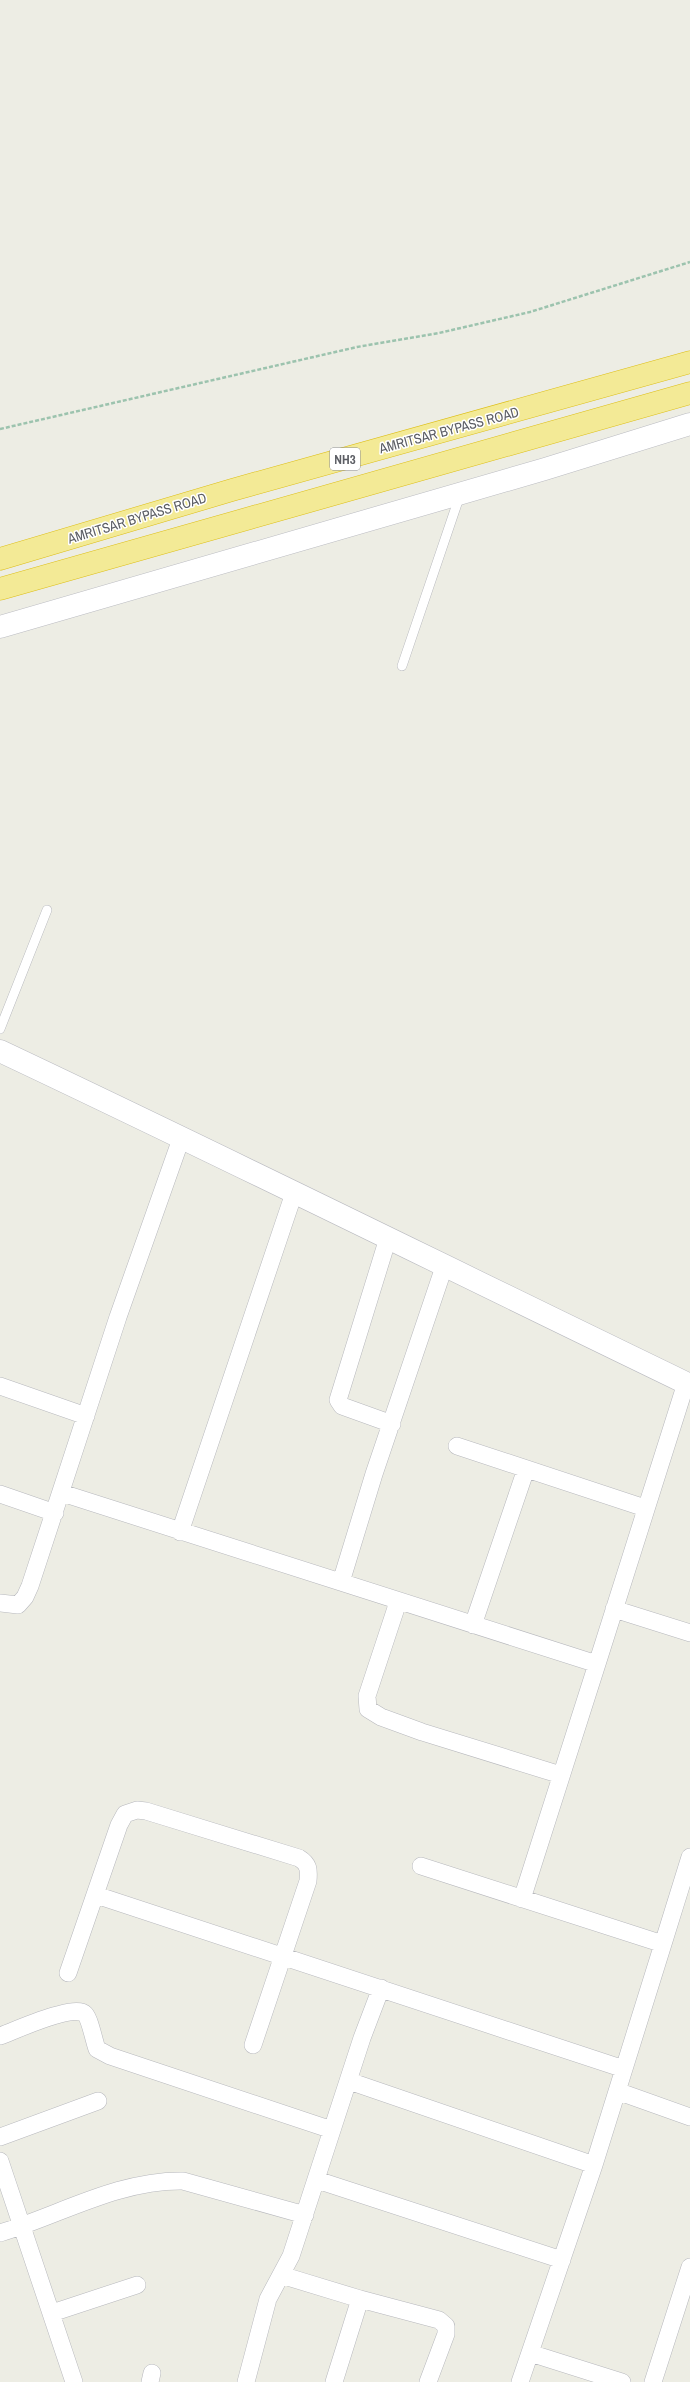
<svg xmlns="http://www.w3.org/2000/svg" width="690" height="2382" viewBox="0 0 690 2382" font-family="'Archivo Narrow',sans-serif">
<rect width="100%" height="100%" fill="#edede4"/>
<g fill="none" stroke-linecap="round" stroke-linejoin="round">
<!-- lane casing -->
<g stroke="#b7b8bd" stroke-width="10">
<path id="lane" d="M402 666 460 495
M0 1029 47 910"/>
</g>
<!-- street casing -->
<g stroke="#b7b8bd" stroke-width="18">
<path id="street" d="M388 1238 338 1400 342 1406 392 1424
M0 1386 86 1416
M457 1446 645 1508
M62 1493 597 1664 522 1899
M0 1494 55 1513
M180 1532 294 1193
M341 1582 374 1474 444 1267
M398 1602 367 1696 368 1709 381 1717 422 1732 561 1775
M0 1603 18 1605 25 1597 30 1586 118 1317 182 1136
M614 1609 690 1633
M473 1625 526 1469
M597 1664 686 1383
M421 1866 663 1944 594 2165 520 2382
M96 1895 624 2069
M663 1944 690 1857
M68 1973 119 1825 125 1814 137 1810 146 1811 299 1858C309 1864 309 1870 308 1881L253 2045
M0 2036C14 2031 75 2003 85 2014 90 2019 94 2041 97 2049L110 2056 332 2130
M349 2081 594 2165
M617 2091 690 2117
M0 2137 98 2101
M0 2161 74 2382
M317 2180 562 2260
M0 2233C60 2215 118 2180 183 2181L305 2215
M281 2275 360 2299 334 2382
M360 2299 439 2320 446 2326V2334L428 2382
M52 2313 137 2285
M530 2353 622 2382
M150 2382 152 2373
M246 2382 268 2299 291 2256 362 2038 381 1988
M653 2382 690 2267"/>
</g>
<!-- secondary casing -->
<g stroke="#babbc1" stroke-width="23">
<path id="secondary" d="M0 627 545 469 690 424
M0 1051C231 1160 460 1274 690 1385"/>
</g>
<!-- highway casing -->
<g stroke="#ddbe15" stroke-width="23">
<path id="highway" d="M0 559 232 490 690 362
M0 589 690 393"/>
</g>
<!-- path -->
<path stroke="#9cc3ae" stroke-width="2.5" stroke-dasharray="4 2" stroke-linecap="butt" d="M0 429 357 347 439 333 530 312 690 262"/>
<!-- lane -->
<use href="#lane" stroke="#fff" stroke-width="9"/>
<!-- street -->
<use href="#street" stroke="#fff" stroke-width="17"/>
<!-- secondary -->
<use href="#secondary" stroke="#fff" stroke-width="22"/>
<!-- highway -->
<use href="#highway" stroke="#f3ea96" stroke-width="22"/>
</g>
<g text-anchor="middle" stroke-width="3" stroke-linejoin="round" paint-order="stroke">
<!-- shield labels -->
<rect fill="#fff" stroke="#8d8e92" stroke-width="1" x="330" y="448" width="30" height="22" rx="3"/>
<g font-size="13" font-weight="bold" fill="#5c5e64">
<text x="345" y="464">NH3</text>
</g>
<!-- street labels -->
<g font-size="14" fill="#5c5e64" stroke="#fff">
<text transform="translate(449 430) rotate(-15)" y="5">AMRITSAR BYPASS ROAD</text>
<text transform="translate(137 518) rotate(-17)" y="5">AMRITSAR BYPASS ROAD</text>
</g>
</g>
</svg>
